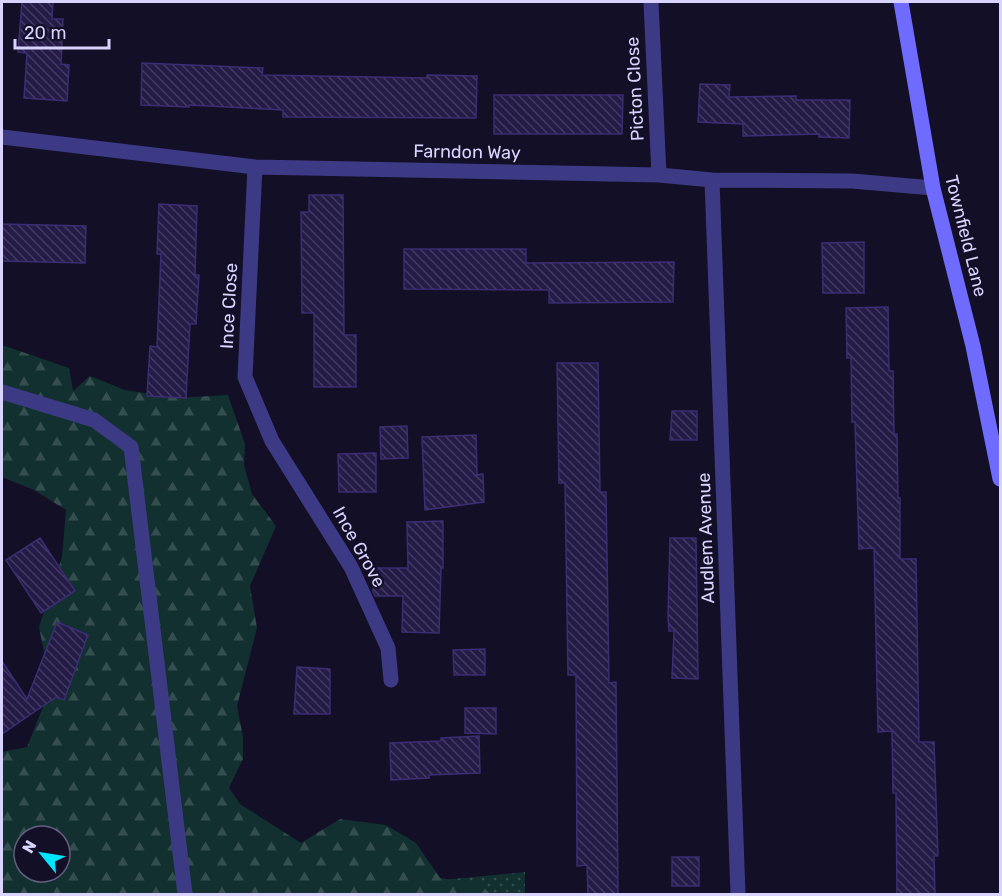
<svg xmlns="http://www.w3.org/2000/svg" width="1002" height="896" viewBox="0 0 1002 896" font-family="Rubik,sans-serif">
<defs>
<pattern id="grass-dots" width="8" height="8" patternUnits="userSpaceOnUse" patternTransform="scale(1.5)"><rect width="8" height="8" fill="#12302f"/><path d="M2 2h.1M6 6h.1" fill="none" stroke="#344d4e" stroke-width="1.8" stroke-linecap="round"/></pattern>
<pattern id="forest-firs" width="22" height="20" patternUnits="userSpaceOnUse" patternTransform="scale(1.5)"><rect width="22" height="20" fill="#12302f"/><path d="M5 1l3.5 6h-7zM16 11l3.5 6h-7z" fill="#344d4e"/></pattern>
<pattern id="building-back-hatch" width="6" height="6" patternUnits="userSpaceOnUse" patternTransform="scale(1.5)"><rect width="6" height="6" fill="#241b47"/><path d="M-1 5l2 2M0 0l6 6M5-1l2 2" fill="none" stroke="#433b63"/></pattern>
</defs>
<rect width="100%" height="100%" fill="#130f26"/>
<!-- grass -->
<path fill="url(#grass-dots)" d="M525 872V894H296Z"/>
<!-- forest -->
<path fill="url(#forest-firs)" fill-rule="evenodd" d="M2 345 69 368 73 391 90 376 125 390 175 398 228 395 245 444 244 465 252 494 276 526 250 586 257 628 237 706 243 737V759L229 788 240 804 301 843 340 819 386 825 416 843 440 878 481 884 490 894H2V752L27 747 51 687 39 627 62 557 66 510 34 490 2 477ZM24 836H60V872H24Z"/>
<!-- building -->
<path fill="url(#building-back-hatch)" stroke="#3b2d73" stroke-width="1.5" d="M22 2H53L52 19H63L61 64 69 65 67 101 24 98 27 53 18 52Z
M142 63 263 68 262 75 427 78V75L477 76 476 118 283 117V110L189 105V107L141 105Z
M700 84 730 85 729 97 796 96V100H850L849 138 819 137V134L743 136V124L698 122Z
M494 95H623L622 134H494Z
M309 195H343L344 335H356V387H314V313H302L301 212H309Z
M159 204 197 206 195 275H199L196 324H190L186 398 147 396 150 346 157 347 161 254H157Z
M2 224 86 226 85 263 2 261Z
M864 242V293H823L822 243Z
M404 249H526V263L674 262 673 302 549 303V290L404 289Z
M888 307 889 371H893L894 434H897L898 498H900V559H916L919 742H934L938 856H934L935 894H897L896 793H893L892 731 878 732 874 548 859 549 855 422H852L851 358H847L846 308Z
M557 363H598L600 492H606L609 683 616 682 618 894H588L587 865 577 866 576 675H568L565 483H559Z
M672 411H697V440H670Z
M407 426 408 458 381 459 380 427Z
M476 435 477 475 483 474 484 502 425 510 422 437Z
M376 453V492H339L338 454Z
M443 521V568H441L439 633 402 632 403 596H375L373 592V568H408L407 522Z
M40 538 75 591 41 613 6 560Z
M670 538H696L698 679 672 678 674 631H669L668 616Z
M57 622 88 635 64 700 56 697 2 734V661L27 699Z
M485 649V675H454L453 650Z
M297 667 330 669V714H294Z
M465 708H496V734L465 733Z
M479 736 480 773 429 775V778L391 780 390 743 441 741V738Z
M672 857H699V886H672Z"/>
<g fill="none" stroke-linecap="round" stroke-linejoin="round">
<!-- lane -->
<path stroke="#3d3a85" stroke-width="15" d="M2 392 94 420 131 447 185 894"/>
<!-- street -->
<path stroke="#3d3a85" stroke-width="15" d="M651 2 659 175
M2 137 255 167 659 175 712 180 852 181 933 188
M255 167 245 377 272 441 351 567 388 648 391 680
M712 180 738 894"/>
<!-- secondary -->
<path stroke="#6f6bff" stroke-width="15" d="M901 2 933 188 973 346 1000 479"/>
</g>
<g text-anchor="middle" stroke-width="4.5" stroke-linejoin="round" paint-order="stroke">
<!-- street labels -->
<g font-size="18" fill="#d9d4ff" stroke="#130f26">
<text transform="translate(635 89) rotate(-93)" y="6">Picton Close</text>
<text transform="translate(467 152) rotate(1)" y="6">Farndon Way</text>
<text transform="translate(966 236) rotate(76)" y="6">Townfield Lane</text>
<text transform="translate(229 306) rotate(-87)" y="6">Ince Close</text>
<text transform="translate(706 538) rotate(-92)" y="6">Audlem Avenue</text>
<text transform="translate(359 547) rotate(61)" y="6">Ince Grove</text>
</g>
</g>
<!-- border -->
<rect width="1002" height="896" fill="none" stroke="#d9d4ff" stroke-width="6"/>
<!-- north arrow -->
<g transform="translate(42 854) rotate(300)"><circle r="28" fill="#130f26" stroke="#625e7d" stroke-width="1.5"/>
<path d="M0-4.5L10 22L0 15L-10 22Z" fill="#00e5ff"/>
<text y="-9" font-size="16" font-weight="bold" text-anchor="middle" fill="#d9d4ff">N</text>
</g>
<!-- scale -->
<path d="M15 39v9h94v-9" fill="none" stroke="#d9d4ff" stroke-width="3"/>
<text x="24" y="39" font-size="18" fill="#d9d4ff" stroke="#130f26" stroke-width="4.5" paint-order="stroke">20 m</text>
</svg>
